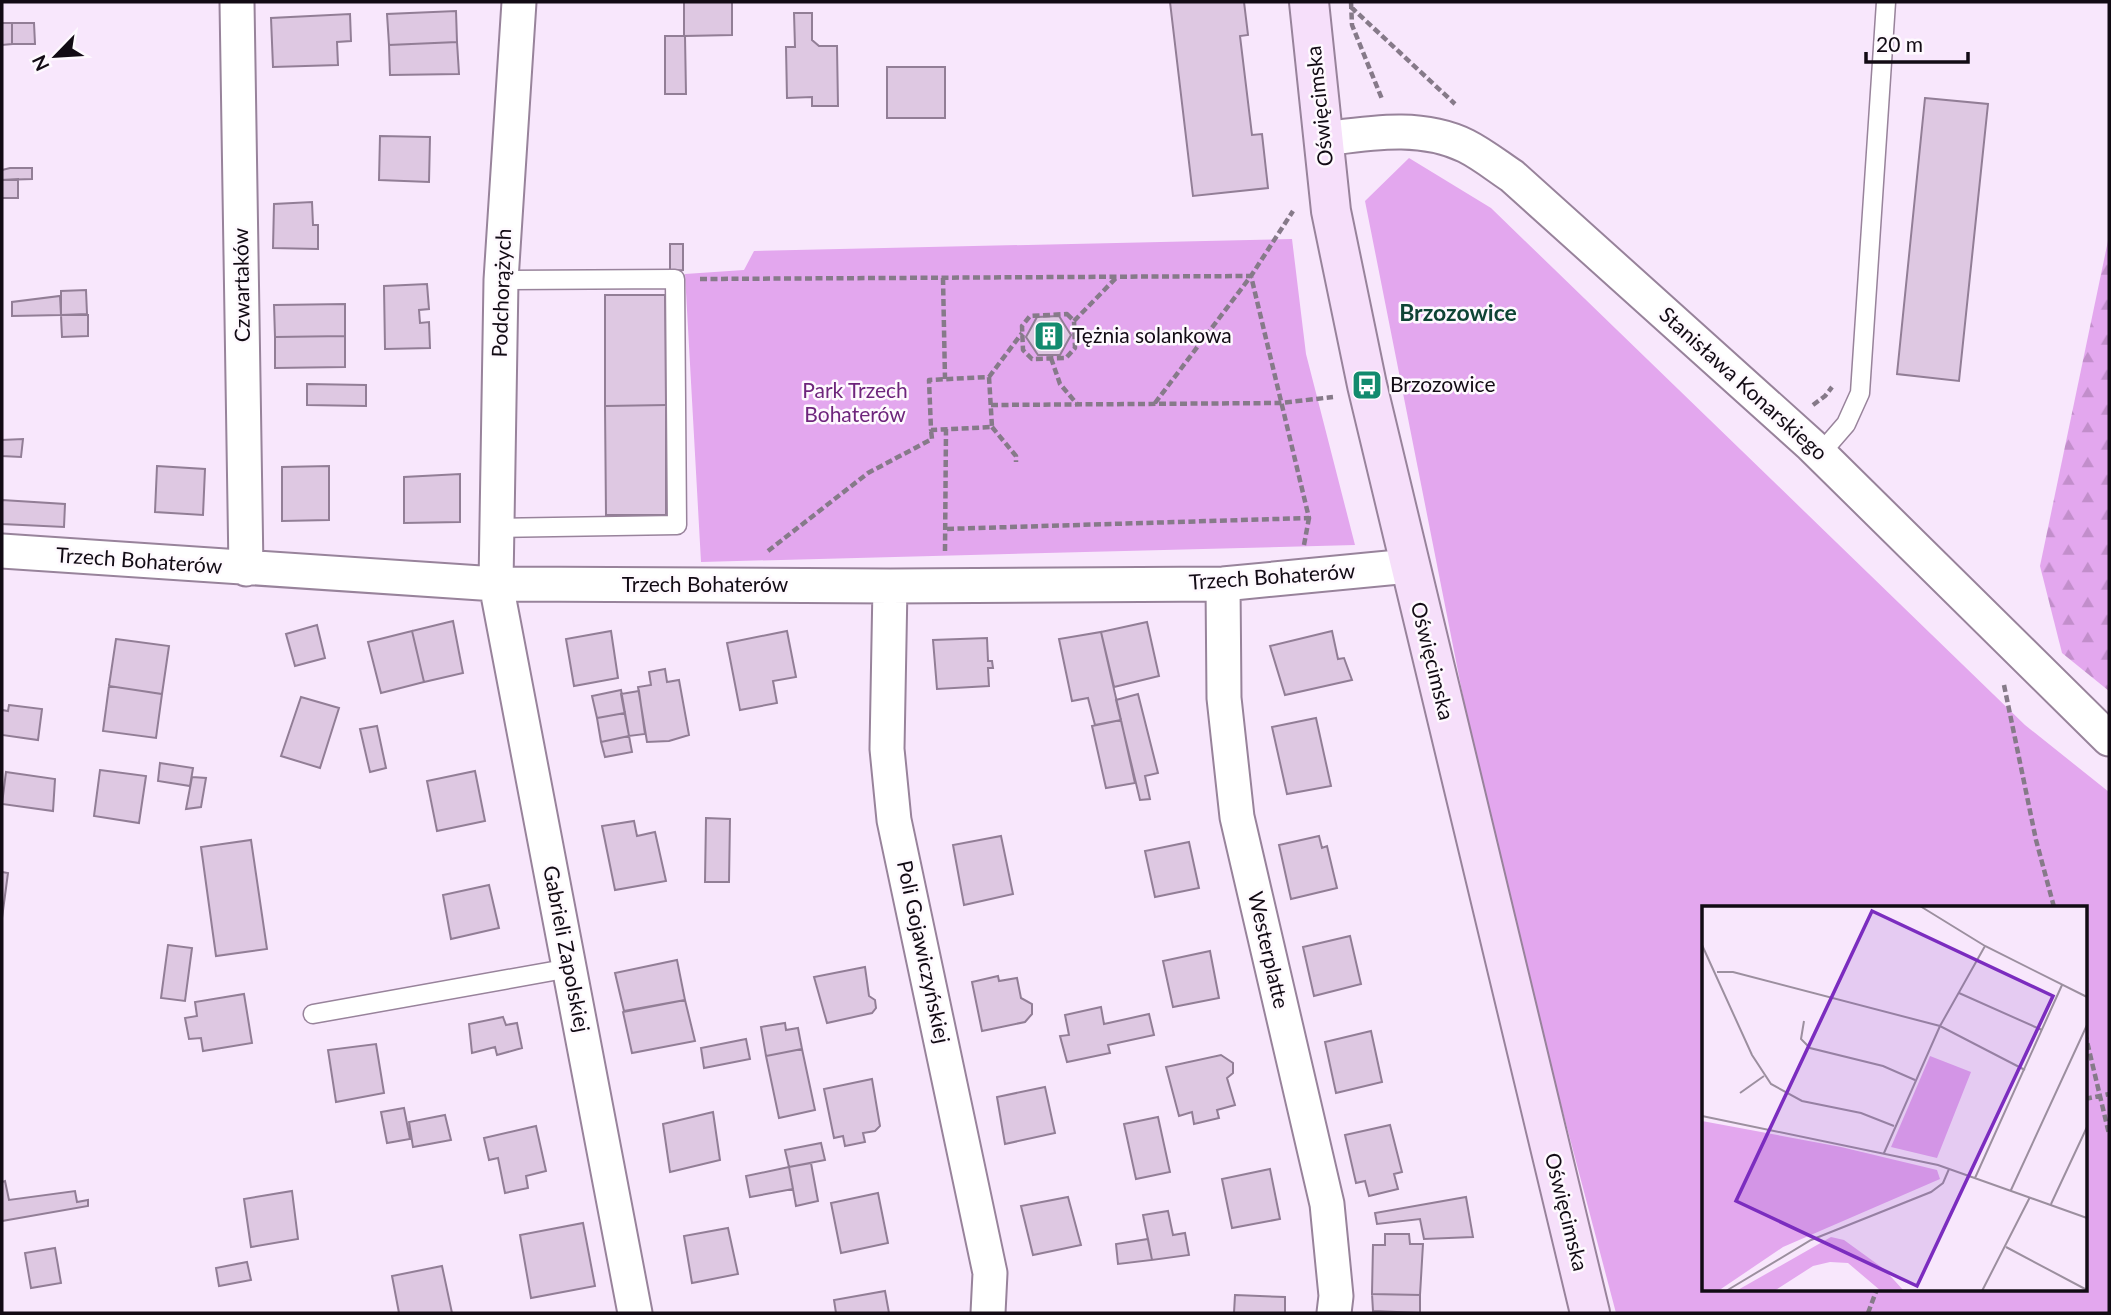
<svg xmlns="http://www.w3.org/2000/svg" width="2111" height="1315" viewBox="0 0 2111 1315" font-family="Lato,sans-serif">
<defs>
<pattern id="forest-firs" width="22" height="20" patternUnits="userSpaceOnUse" patternTransform="scale(1.75)"><rect width="22" height="20" fill="#e3a7ee"/><path d="M5 1l3.5 6h-7zM16 11l3.5 6h-7z" fill="#c28ecb"/></pattern>
</defs>
<rect width="100%" height="100%" fill="#f8e7fc"/>
<!-- green -->
<path fill="#e3a7ee" fill-rule="evenodd" d="M1409 158 1491 208 2025 725 2109 792V1313H1616L1492 843 1365 201ZM1703 907H2085V1289H1703Z
M1292 239 1306 354 1355 545 701 562 685 274 744 270 754 251Z"/>
<!-- forest -->
<path fill="url(#forest-firs)" d="M2109 236V691L2062 653 2040 566Z"/>
<!-- building -->
<path fill="#dec8e2" stroke="#927e96" stroke-width="2" d="M684 2H732V35L685 36 686 94H665V36H684Z
M1170 2H1244L1248 35 1240 36 1252 135 1262 134 1268 188 1193 196Z
M456 11 457 42 389 45 387 14Z
M794 13H812V40L819 46H837L838 106H812V97L787 98 786 47H795Z
M350 14 351 41 337 42 338 65 273 67 271 18Z
M2 23H12V44L2 45Z
M12 23H34L35 44H12Z
M457 42 459 74 390 75 389 45Z
M887 67H945V118H887Z
M1925 98 1988 104 1959 381 1897 374Z
M380 136 430 137 429 182 379 180Z
M10 168H32V179L2 180V170Z
M18 179V198H2V180Z
M312 202 313 225H318V249L273 248 274 204Z
M670 244H683V270L670 271Z
M427 284 429 309 419 310 420 323 429 322 430 348 385 349 384 286Z
M86 290 87 314 61 315V291Z
M605 295H665L666 405 605 406Z
M60 296 61 315 12 316V302Z
M345 304V336L275 337 274 305Z
M61 315H88V336L62 337Z
M1059 316 1071 335 1060 355H1038L1026 337 1037 317Z
M345 336V367L275 368V337Z
M307 384 366 385V406L307 405Z
M666 405V515H606L605 406Z
M23 439 21 457 2 456V440Z
M157 466 205 469 203 515 155 512Z
M329 466V520L282 521V467Z
M460 474V522L404 523V477Z
M2 500 65 504 64 527 2 524Z
M453 621 463 673 424 682 412 631Z
M1147 622 1159 676 1114 687 1101 632Z
M317 625 325 658 295 666 286 634Z
M412 631 424 682 381 693 368 642Z
M611 631 618 678 574 686 566 639Z
M787 631 796 677 773 681 777 703 740 710 727 643Z
M1332 631 1338 659 1344 658 1352 680 1285 695 1270 646Z
M1101 632 1121 720 1095 725 1088 698 1072 701 1059 639Z
M987 638 988 661H992L993 668H988L989 686 937 689 933 640Z
M116 639 169 646 162 694 109 686Z
M665 669 667 682 679 680 689 735 669 741 647 742 638 687 651 685 649 672Z
M109 686 162 694 156 738 103 731Z
M621 690 625 713 597 718 592 696Z
M639 691 645 734 629 736 621 694Z
M1138 694 1158 773 1145 776 1150 799 1140 800 1116 700Z
M301 697 339 708 320 768 281 756Z
M9 705 42 709 38 740 2 735V710L8 711Z
M625 713 629 736 601 742 597 718Z
M1316 718 1331 786 1287 794 1272 727Z
M1121 720 1135 783 1106 788 1092 726Z
M377 726 386 768 370 772 360 729Z
M629 736 632 752 605 757 601 742Z
M160 763 193 768 190 786 158 781Z
M100 770 146 776 139 823 94 816Z
M475 771 485 821 437 831 427 781Z
M6 772 55 779 53 811 2 804Z
M192 777 206 778 201 807 186 809Z
M706 818 730 819 729 882H705Z
M634 821 637 836 655 832 666 881 615 890 602 826Z
M1001 836 1013 894 964 905 953 845Z
M1319 836 1322 848 1327 846 1337 888 1291 899 1279 845Z
M251 840 267 949 216 956 201 847Z
M1189 842 1199 888 1155 897 1145 851Z
M2 872 8 873 2 918Z
M489 885 499 928 451 939 443 895Z
M1350 936 1361 984 1314 996 1303 947Z
M168 945 192 948 185 1001 161 998Z
M1210 951 1219 998 1173 1007 1163 961Z
M677 960 685 1000 624 1011 615 973Z
M865 967 869 996 875 1000 876 1008 872 1013 827 1023 814 977Z
M998 976 999 981 1017 978 1021 998 1032 1004V1014L1025 1022 982 1031 972 982Z
M244 994 252 1043 203 1051 201 1038 189 1039 185 1018 197 1016 195 1002Z
M685 1000 695 1041 632 1053 623 1012Z
M1101 1007 1104 1024 1149 1014 1154 1035 1108 1045 1110 1053 1067 1062 1060 1036 1069 1035 1065 1015Z
M503 1017 506 1025 517 1023 522 1048 497 1055 495 1047 472 1053 469 1024Z
M785 1023 786 1030 798 1028 802 1049 766 1056 761 1027Z
M1371 1031 1382 1082 1336 1093 1325 1042Z
M746 1039 750 1059 704 1068 701 1048Z
M376 1044 384 1093 336 1102 328 1050Z
M802 1049 815 1110 779 1118 766 1056Z
M1221 1055 1233 1063V1073L1227 1078 1235 1105 1217 1110 1219 1118 1194 1124 1192 1112 1179 1116 1166 1067Z
M872 1079 880 1126 875 1131 863 1133 865 1142 845 1146 843 1136 834 1138 824 1089Z
M1045 1087 1055 1133 1005 1144 997 1097Z
M404 1108 410 1139 387 1143 381 1112Z
M713 1112 720 1160 670 1172 663 1124Z
M445 1115 451 1140 413 1147 409 1122Z
M1158 1117 1170 1172 1136 1179 1124 1124Z
M1390 1125 1402 1172 1394 1174 1398 1189 1369 1196 1365 1181 1356 1183 1345 1135Z
M536 1126 546 1171 526 1176 528 1188 505 1193 498 1158 489 1160 484 1138Z
M821 1143 825 1160 789 1167 785 1150Z
M811 1163 818 1201 796 1206 789 1167Z
M789 1167 793 1189 750 1197 746 1176Z
M1270 1169 1280 1219 1232 1228 1222 1179Z
M5 1181 9 1200 75 1191 77 1202 88 1200V1206L2 1221V1182Z
M292 1191 298 1239 251 1247 244 1199Z
M878 1193 888 1243 841 1253 831 1203Z
M1068 1197 1081 1245 1033 1255 1021 1206Z
M1466 1197 1473 1237 1424 1239 1420 1219 1377 1224 1375 1213Z
M1168 1211 1173 1235 1185 1233 1189 1255 1152 1260 1143 1215Z
M583 1223 595 1286 531 1298 520 1235Z
M728 1228 738 1274 692 1283 684 1236Z
M1385 1234H1409L1410 1244H1423L1420 1295 1372 1294 1373 1245H1385Z
M1148 1239 1152 1260 1118 1264 1116 1244Z
M55 1248 61 1283 31 1288 25 1253Z
M247 1262 251 1280 219 1286 216 1268Z
M442 1266 452 1313H399L392 1276Z
M885 1291 889 1313H836L834 1300Z
M1372 1294 1420 1295V1313L1373 1311Z
M1235 1295 1285 1297V1313H1234Z"/>
<g fill="none" stroke-linecap="round" stroke-linejoin="round">
<!-- lane casing -->
<g stroke="#98839b" stroke-width="21">
<path id="lane" d="M1820 454 1846 424 1860 393 1886 2
M497 528 677 525 675 279 501 280
M313 1014 570 968"/>
</g>
<!-- street casing -->
<g stroke="#98839b" stroke-width="37">
<path id="street" d="M237 2 246 569
M519 2 501 280 496 584 635 1313
M1324 139C1371 133 1421 124 1466 146 1482 154 1497 166 1512 176L1811 445 2109 739
M2 551 496 584 890 586 1223 584 1409 566
M1223 584 1224 698 1237 817 1327 1204 1336 1296 1334 1313
M890 586 887 749 894 820 990 1273 988 1313"/>
</g>
<!-- secondary casing -->
<g stroke="#98839b" stroke-width="42">
<path id="secondary" d="M1309 2 1331 211 1367 385 1590 1313"/>
</g>
<!-- path -->
<path stroke="#867a89" stroke-width="4.5" stroke-dasharray="7 3.5" stroke-linecap="butt" d="M1351 2 1352 25 1382 99
M1351 7 1455 104
M943 278 945 379
M700 279 1251 276 1309 518 945 529
M1067 314 1074 321 1075 348 1066 358 1032 359 1023 350 1022 326 1030 316Z
M1074 321 1116 278
M1051 358 1060 384 1077 404
M989 377 992 427 931 430 929 380Z
M989 377 1022 333
M1155 403 1251 276 1293 211
M991 405 1281 403 1333 397
M1813 405 1825 396 1832 387
M992 427 1016 456V462
M1304 545 1309 518
M768 551 868 473 932 439 931 430
M945 551 946 429
M2004 685 2036 840 2054 907
M2085 1033 2109 1134
M2085 1099 2109 1094
M1868 1313 1877 1289"/>
<!-- lane -->
<use href="#lane" stroke="#fff" stroke-width="18"/>
<!-- street -->
<use href="#street" stroke="#fff" stroke-width="33"/>
<!-- secondary -->
<use href="#secondary" stroke="#f6dffa" stroke-width="38"/>
</g>
<!-- icons -->
<defs>
<g id="building-square" transform="scale(1.575)"><rect x="-9" y="-9" width="18" height="18" rx="4" fill="#128b6e" stroke="#fef9fe"/><path d="M-4-6H4V6H1V3H-1V6H-4ZM-2.5-4.3h1.7v1.8h-1.7ZM.8-4.3h1.7v1.8H.8ZM-2.5-1h1.7V.8h-1.7ZM.8-1h1.7V.8H.8Z" fill="#fff"/></g>
<g id="bus-square" transform="scale(1.575)"><rect x="-9" y="-9" width="18" height="18" rx="4" fill="#128b6e" stroke="#fef9fe"/><path d="M-5-6H5V4H4V6H2V4H-2V6H-4V4H-5ZM-3.5-4V0h7V-4ZM-3.5 1.2v1.5H-2V1.2ZM2 1.2v1.5H3.5V1.2Z" fill="#fff"/></g>
</defs>
<g fill-rule="evenodd">
<use href="#building-square" x="1049" y="336"/>
<use href="#bus-square" x="1367" y="385"/>
</g>
<g text-anchor="middle" stroke-width="5" stroke-linejoin="round" paint-order="stroke">
<!-- street labels -->
<g font-size="21" fill="#120b14" stroke="#fef9fe">
<text transform="translate(1320 106) rotate(-96)" y="7">Oświęcimska</text>
<text transform="translate(242 285) rotate(-91)" y="7">Czwartaków</text>
<text transform="translate(502 293) rotate(-88)" y="7">Podchorążych</text>
<text transform="translate(1743 384) rotate(42)" y="7">Stanisława Konarskiego</text>
<text transform="translate(139 561) rotate(4)" y="7">Trzech Bohaterów</text>
<text transform="translate(1272 577) rotate(-4)" y="7">Trzech Bohaterów</text>
<text x="705" y="592">Trzech Bohaterów</text>
<text transform="translate(1432 661) rotate(76)" y="7">Oświęcimska</text>
<text transform="translate(566 949) rotate(79)" y="7">Gabrieli Zapolskiej</text>
<text transform="translate(1268 950) rotate(77)" y="7">Westerplatte</text>
<text transform="translate(923 952) rotate(78)" y="7">Poli Gojawiczyńskiej</text>
<text transform="translate(1566 1212) rotate(76)" y="7">Oświęcimska</text>
</g>
<!-- poi labels -->
<g font-size="21" fill="#120b14" stroke="#fef9fe" text-anchor="start">
<text x="1072" y="343">Tężnia solankowa</text>
<text x="1390" y="392">Brzozowice</text>
</g>
<!-- park labels -->
<g font-size="21" fill="#6e257c" stroke="#fef9fe">
<text x="855" y="398">Park Trzech<tspan x="855" dy="24">Bohaterów</tspan></text>
</g>
<!-- neighbourhood labels -->
<g font-size="23" font-weight="bold" fill="#0f4435" stroke="#fef9fe">
<text x="1458" y="321">Brzozowice</text>
</g>
</g>
<!-- overview -->
<g transform="translate(1702 906)">
<rect width="385" height="385" fill="#f8e7fc"/>
<path d="M228 150 269 166 235 252 189 241ZM0 215 139 241 235 264 238 273 81 341 16 385H0Z" fill="#e3a7ee"/>
<path d="M129 331 142 334 182 363 202 385H179L146 357 128 356 111 360 72 385H34Z" fill="#e3a7ee"/>
<path fill="none" stroke="#9c8f9f" stroke-width="2" d="M218 0 283 40 385 91M0 39 50 149 69 178 100 195 159 207 192 220M15 66H31L238 120 323 164M257 87 340 124M102 115 99 133 108 142 181 160 213 174M38 187 62 170M0 210 236 259 385 312M182 247 238 120 283 40M273 272 360 79M309 284 385 119M349 298 385 221M304 341 385 384M24 385 109 334 229 286 241 277 247 263M280 385 328 291"/>
<path fill="#7b2cbf" fill-opacity="0.15" stroke="#7b2cbf" stroke-width="3.5" d="M170 5 351 90 215 380 34 295Z"/>
<rect width="385" height="385" fill="none" stroke="#120b14" stroke-width="3.5"/>
</g>
<!-- border -->
<rect width="2111" height="1315" fill="none" stroke="#120b14" stroke-width="7"/>
<!-- north arrow -->
<g transform="translate(56 56) rotate(245)" stroke="#fef9fe" stroke-width="5" paint-order="stroke">
<path d="M0-5L12 26L0 18L-12 26Z" fill="#120b14"/>
<text y="-10" font-size="19" font-weight="bold" text-anchor="middle" fill="#120b14">N</text>
</g>
<!-- scale -->
<path d="M1866 52v10h102v-10" fill="none" stroke="#120b14" stroke-width="3.5"/>
<text x="1876" y="52" font-size="21" fill="#120b14" stroke="#fef9fe" stroke-width="5" paint-order="stroke">20 m</text>
</svg>
